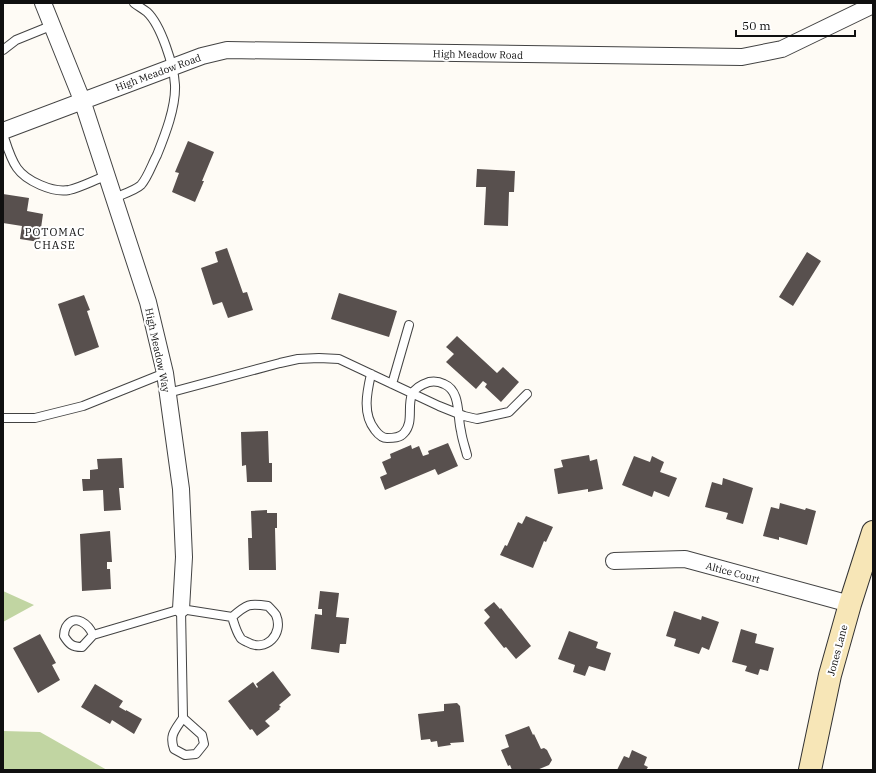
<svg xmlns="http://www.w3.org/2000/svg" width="876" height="773" font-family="'IBM Plex Serif',serif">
<rect width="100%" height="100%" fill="#fefbf5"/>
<!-- forest -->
<path fill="#c1d5a2" d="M3 591 34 605 3 622Z
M3 731 40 732 107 770H3Z"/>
<!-- building -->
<path fill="#58504e" d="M188 141 214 152 202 181H204L195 202 172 192 179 173 175 172Z
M477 169 515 171 514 192H509L508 226 484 225 486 187H476Z
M3 194 29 198 27 211 43 214 39 242 20 239 22 226 3 223Z
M227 248 243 293 247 292 253 310 228 318 222 302 213 305 201 268 218 262 215 252Z
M807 252 821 261 793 306 779 297Z
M339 293 397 311 389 337 331 319Z
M84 295 90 310 87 311 99 347 75 356 58 304Z
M457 336 497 373 503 367 519 382 501 402 485 387 487 384 483 381 476 389 446 362 454 354 446 347Z
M268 431 269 463H272V482H247L246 465 242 466 241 432Z
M448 443 458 466 438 475 435 469 385 490 380 477 387 474 382 462 391 458 390 454 411 445 412 449 419 446 423 456 429 454 428 451Z
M589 455 590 461 597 459 603 489 588 492V489L558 494 554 469 563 467 561 460Z
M634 456 650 462 652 456 664 462 660 472 677 478 669 497 654 491 652 497 622 485Z
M122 458 124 488H119L121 510 104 511 103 490 83 491 82 479H90V470L98 469 97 459Z
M723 478 753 488 743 524 726 519 728 513 705 507 712 482 722 485Z
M780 503 805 510 806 508 816 511 807 545 779 537V540L763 536 771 507 779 509Z
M267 510V513H277V528H275L276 570H249L248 538H252L251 511Z
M526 516 553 527 546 542 544 541 533 568 500 555 505 545 507 546 518 522 522 524Z
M110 531 112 562H107V569H110L111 589 82 591 80 534Z
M320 591 339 593 336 617 349 618 346 644H340L339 653 311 649 315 614 322 615V609H318Z
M494 602 500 609 501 608 531 646 516 659 506 647 504 648 484 623 490 617 484 610Z
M674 611 701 620 702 616 719 622 709 650 702 647 699 654 674 646 676 639 666 636Z
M741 629 757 634 755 643 774 648 768 671 760 669 758 675 745 671 747 666 732 662Z
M569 631 598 642 596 648 611 653 605 671 589 666 585 676 573 672 575 665 558 659Z
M40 634 56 663 52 665 60 680 38 693 13 648Z
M273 671 291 695 279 705 281 707 279 708 280 709 265 721 270 726 257 736 252 729 250 730 228 701 253 682 257 688 258 687 256 684Z
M95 684 123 701 119 707 126 711V710L142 719 134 734 112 720 110 724 81 707Z
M457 703 460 706 464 742 450 743 451 745 438 747 437 741 431 742 430 739 421 740 418 714 444 711V704Z
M529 726 533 735 534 734 541 749 544 748 547 750 552 760 549 765 537 770H512L510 765 508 766 501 750 509 747 505 735Z
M632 750 647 757 644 765 648 767 646 770H617L624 756 629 758Z"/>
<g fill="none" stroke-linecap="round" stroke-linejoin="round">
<!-- lane casing -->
<g stroke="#434343" stroke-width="10">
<path id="lane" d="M3 50 16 40 53 25
M3 134C7 146 10 158 17 168 26 181 53 193 69 190 82 187 94 180 106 176
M114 198C121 195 136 190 141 185 148 177 152 164 157 155 165 135 176 107 175 85 174 66 161 25 147 12 143 9 138 6 134 3
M371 374C367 392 362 414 375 430 378 434 382 438 387 438 393 438 400 438 404 433 414 422 407 407 412 394 415 388 423 384 429 382 434 381 440 382 444 384 461 391 457 416 461 431 462 439 465 447 467 455
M392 384 409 325
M168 393 280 363 298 359 319 358 339 359 439 406 464 416 477 419 509 412 527 394
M3 418H35L83 406 165 373
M181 609 183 718C175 730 169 735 174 749L185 755 196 754 204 744 202 735 183 718
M93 635 82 647C72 647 69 644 64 636 64 633 65 629 66 627 75 612 89 625 93 635L181 609 232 617C247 604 249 603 268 606 271 609 274 612 276 615 284 634 266 653 247 642 245 641 241 640 240 637 236 631 234 623 232 617"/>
</g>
<!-- street casing -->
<g stroke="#434343" stroke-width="18">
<path id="street" d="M43 3 82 100 148 302 165 373 181 489 184 557 181 609
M3 131 202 56 227 50 742 57 782 49 873 5
M614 561 685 559 850 604"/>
</g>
<!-- secondary casing -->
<g stroke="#323232" stroke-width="24">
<path id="secondary" d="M810 770 830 675 850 604 873 532"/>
</g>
<!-- lane -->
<use href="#lane" stroke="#fff" stroke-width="8"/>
<!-- street -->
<use href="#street" stroke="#fff" stroke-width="16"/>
<!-- secondary -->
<use href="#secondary" stroke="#f7e6b7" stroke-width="22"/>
</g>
<g text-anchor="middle" stroke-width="4" stroke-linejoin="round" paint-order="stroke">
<!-- street labels -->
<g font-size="10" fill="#101010" stroke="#fff">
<text transform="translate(478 54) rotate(1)" y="4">High Meadow Road</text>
<text transform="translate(158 72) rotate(-20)" y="4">High Meadow Road</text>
<text transform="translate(158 350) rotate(78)" y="4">High Meadow Way</text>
<text transform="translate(733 572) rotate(15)" y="4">Altice Court</text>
<text transform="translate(837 650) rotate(-75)" y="4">Jones Lane</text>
</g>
<!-- neighbourhood labels -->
<g font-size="11" letter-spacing="1" fill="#101010" stroke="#fff">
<text x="55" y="236">POTOMAC<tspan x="55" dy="13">CHASE</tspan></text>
</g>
</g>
<!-- border -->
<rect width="876" height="773" fill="none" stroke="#101010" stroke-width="8"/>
<!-- scale -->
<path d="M736 30v6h119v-6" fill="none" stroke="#101010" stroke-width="2"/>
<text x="742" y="30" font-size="12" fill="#101010" stroke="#ffffff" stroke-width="3" paint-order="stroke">50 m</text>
</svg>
